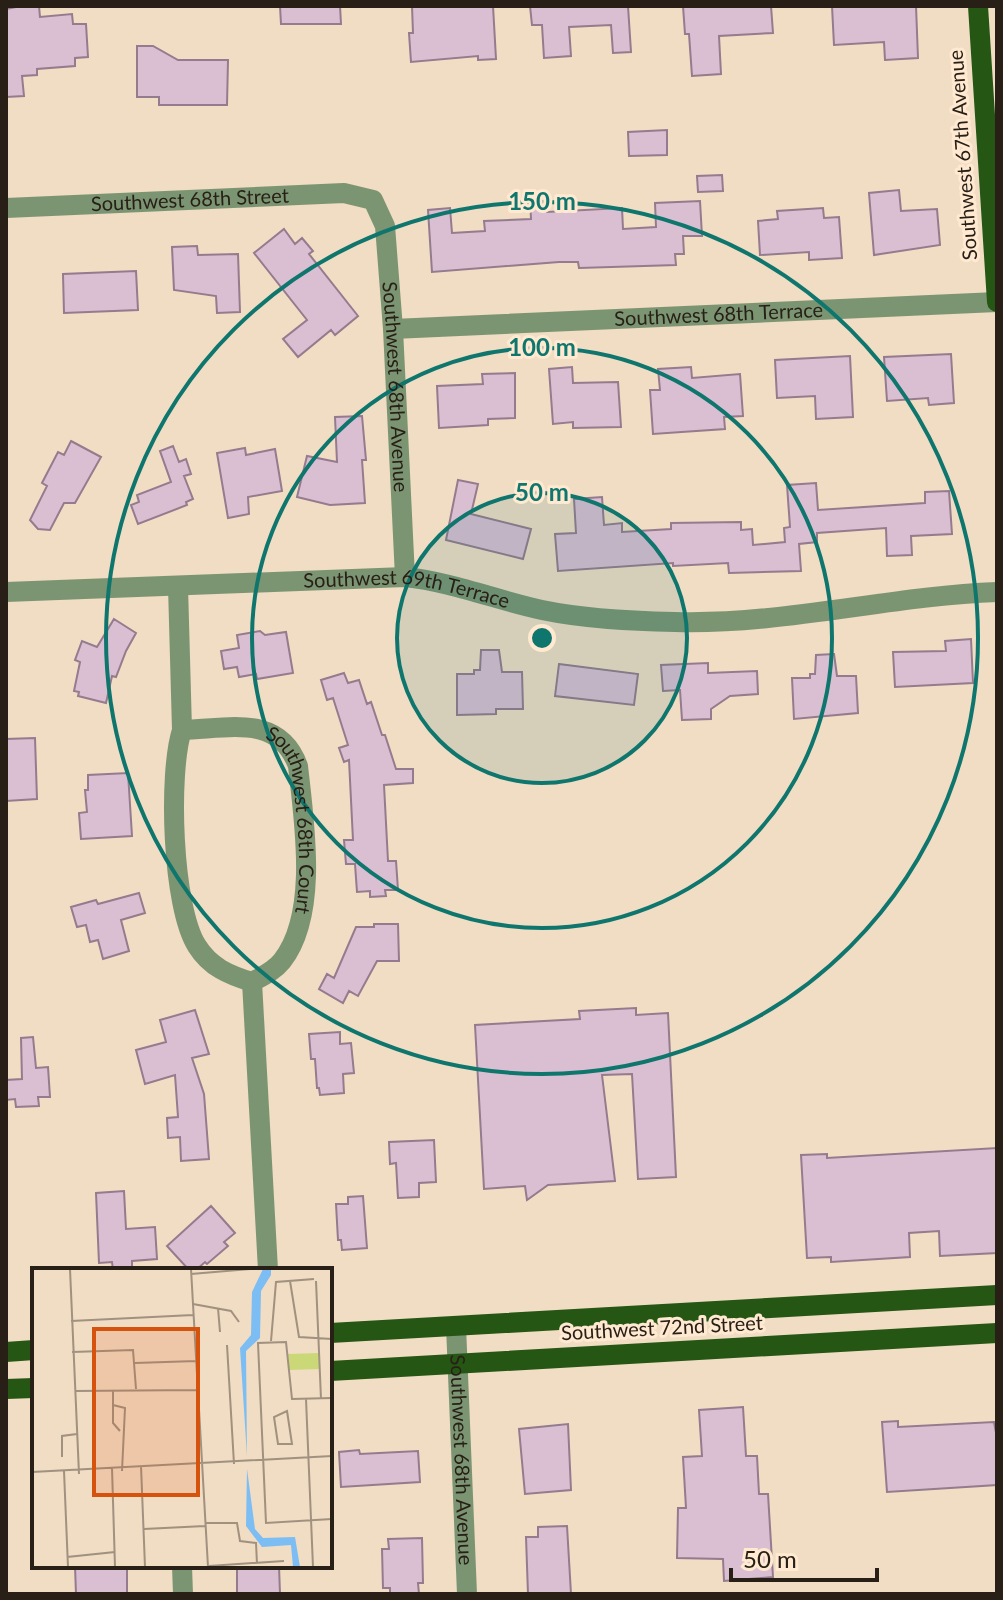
<svg xmlns="http://www.w3.org/2000/svg" width="1003" height="1600" font-family="Lato,sans-serif">
<rect width="100%" height="100%" fill="#f1dcc4"/>
<!-- building -->
<path fill="#dabfd2" stroke="#947b8d" stroke-width="2" d="M21 6H39L40 17 72 14 73 24H86L88 57 75 58V66L37 69V75L22 76 24 96 6 97V9Z
M280 6H340L341 24H281Z
M412 6H493L496 59 478 60V56L411 62 409 33H413Z
M530 6H628L631 52 613 53 611 25 569 27 571 56 544 58 542 25H532Z
M683 6H771L773 33 719 36 721 74 692 76 689 34H685Z
M832 6H916L918 58 885 60 884 42 834 45Z
M137 46H153L178 60H228L227 105H159V97H137Z
M667 130V155L629 156 628 132Z
M722 175 723 191 698 192 697 176Z
M899 190 901 211 937 209 940 245 874 255 869 193Z
M546 197 547 212 622 208 623 229 656 227 655 203 700 201 702 236H683L684 254H675L676 265 579 268 578 262H559L432 272 428 210 450 208 452 233 485 231 484 221 531 219 530 198Z
M823 208 824 218 839 217 842 258 809 260V252L760 255 758 221 778 219 777 211Z
M284 229 295 244 302 238 313 251 309 254 358 316 335 335 331 330 298 357 283 339 307 320 254 253Z
M197 246 198 255 238 254 240 312 217 313 216 296 174 290 172 247Z
M136 271 138 310 64 313 63 274Z
M951 354 954 403 929 405 928 398 887 401 884 357Z
M850 356 853 417 816 419 815 396 777 398 775 360Z
M572 367 573 383 618 382 621 427 573 428V422L553 424 549 369Z
M691 367 692 378 740 374 743 416 724 417 725 429 653 434 650 390H660L658 369Z
M515 373V418L488 419V425L439 428 437 386 483 384 482 374Z
M362 416 366 460H362L365 503 330 505 297 497 307 456 337 462 335 417Z
M71 441 101 457 75 503H64L50 530 38 529 30 520 47 486 42 483 58 452 64 455Z
M173 446 179 462 186 459 191 474 184 476 193 499 186 502 187 505 138 524 131 505 139 502 137 495 171 482 160 451Z
M245 448 246 455 275 449 282 491 248 497 249 514 228 518 217 453Z
M458 480 478 484 471 514 531 529 523 559 446 540Z
M816 483 818 510 925 503V492L949 491 952 534 911 536 912 555 887 556 886 528 817 533V542L799 544 801 571 729 573 728 563 673 566V563L558 571 555 534 576 533 574 499 602 497 604 525 622 523V532L671 529V523L741 522V530L752 529 753 545 785 542 784 528 790 527 787 485Z
M114 619 136 633 126 651 116 677 112 676 106 703 78 696 79 692 74 691 80 662 75 660 82 641 97 647Z
M260 631 265 635 286 632 293 673 257 679 256 674 239 677 237 667 224 669 221 651 239 648 237 635Z
M971 639 973 683 895 687 893 652 946 651 945 641Z
M481 650H499L502 672H522L523 709H496V714L457 715V674H474V670H480Z
M834 654 837 676H856L858 713 794 719 792 678H810V674H815L816 655Z
M708 663V673L757 671 758 694 730 696 711 709V719L682 720 680 690 663 691 661 665Z
M559 664 638 674 634 705 555 696Z
M344 673 348 683 359 680 367 704 371 702 382 735H385L396 769H413V783L384 785 388 861H396L398 890H385L386 896 370 897V891L357 892 355 864H346L344 840H353L349 760 344 762 339 748 348 745 333 698 327 700 321 680Z
M35 738 37 799 6 801V739Z
M128 773 132 836 81 839 79 813 87 812 85 790H88V775Z
M139 893 145 913 121 920 129 951 103 959 98 940 90 942 86 925 77 927 71 907 96 900 98 904Z
M374 924H398L399 961H377L358 996 349 991 343 1003 319 989 327 974 334 978 356 927H374Z
M636 1008V1015L668 1013 676 1177 638 1179 632 1074 602 1075 615 1181 548 1185 527 1200 525 1186 484 1189 475 1025 580 1019 579 1011Z
M195 1010 209 1054 192 1058 204 1094 209 1159 181 1161 180 1137 168 1138 167 1118 178 1117 175 1075 145 1084 136 1050 166 1042 160 1020Z
M340 1032V1044L351 1043 354 1073 343 1074 344 1093 320 1095 319 1088H317L315 1059H311L309 1034Z
M33 1037 36 1068 48 1067 50 1097H38L39 1106 16 1107 15 1099 6 1100V1080L22 1079 21 1038Z
M434 1140 436 1182 419 1183V1197L398 1198 396 1163 390 1164 389 1142Z
M997 1148V1253L940 1256 939 1231 909 1233 910 1257 831 1262V1257L807 1258 801 1155 827 1154V1158Z
M124 1191 126 1229 155 1227 157 1259 132 1261V1269L113 1270 112 1262 99 1263 96 1193Z
M363 1196 367 1248 342 1250 341 1240H338L336 1204H348V1197Z
M211 1206 235 1233 224 1242 228 1246 207 1264 205 1262 196 1270H189L167 1246Z
M743 1407 746 1456H757L759 1494H768L773 1577 724 1581 723 1559 677 1558 678 1508H686L683 1457 702 1456 699 1410Z
M898 1421V1427L994 1422 997 1438V1485L887 1492 882 1422Z
M568 1424 571 1490 525 1494 519 1429Z
M359 1450 360 1454 418 1451 420 1482 341 1487 339 1452Z
M567 1526 571 1594H528L526 1537H538V1527Z
M422 1538 423 1583H418L419 1594H390V1588H383L382 1549H389L388 1539Z
M75 1566H127V1594H76Z
M237 1566H279L280 1594H237Z"/>
<g fill="none" stroke-linecap="round" stroke-linejoin="round">
<!-- minor -->
<g stroke="#7b9573" stroke-width="20">
<path id="s1" d="M6 208 344 193 373 200 385 226 393 329 405 577"/>
<path id="s2" d="M393 329 997 302"/>
<path d="M178 586 182 730C168 773 172 907 197 946 210 967 229 975 252 982"/>
<path id="s3" d="M6 592 405 577C452 582 496 600 542 610 585 619 631 621 675 622 784 625 889 596 997 592"/>
<path id="s4" d="M182 730C227 729 279 713 298 766 304 821 319 914 282 961 274 971 263 976 252 982L268 1270"/>
<path id="s5" d="M456 1326 467 1594"/>
<path d="M182 1566 183 1594"/>
</g>
<!-- major -->
<path stroke="#255614" stroke-width="20" d="M978 6 997 302
M330 1333 997 1295
M6 1352 34 1350
M330 1371 997 1333
M6 1389 34 1388"/>
</g>
<!-- distance rings -->
<circle cx="542" cy="638" r="145" fill="#0f766e" fill-opacity=".12"/>
<g fill="none" stroke="#0f766e" stroke-width="4">
<circle cx="542" cy="638" r="145"/>
<circle cx="542" cy="638" r="290"/>
<circle cx="542" cy="638" r="436"/>
</g>
<g text-anchor="middle" stroke-width="6" stroke-linejoin="round" paint-order="stroke">
<!-- street labels -->
<g font-size="20" fill="#282017" stroke="#ffe9d1">
<text transform="translate(963 155) rotate(-94)" y="7">Southwest 67th Avenue</text>
<text dy="7" stroke="none"><textPath href="#s1" startOffset="184">Southwest 68th Street</textPath></text>
<text dy="7" stroke="none"><textPath href="#s2" startOffset="326">Southwest 68th Terrace</textPath></text>
<text dy="7" stroke="none"><textPath href="#s1" startOffset="558">Southwest 68th Avenue</textPath></text>
<text dy="7" stroke="none"><textPath href="#s3" startOffset="402">Southwest 69th Terrace</textPath></text>
<text dy="7" stroke="none"><textPath href="#s4" startOffset="184">Southwest 68th Court</textPath></text>
<text transform="translate(662 1328) rotate(-3)" y="7">Southwest 72nd Street</text>
<text dy="7" stroke="none"><textPath href="#s5" startOffset="134">Southwest 68th Avenue</textPath></text>
</g>
</g>
<!-- overview -->
<g transform="translate(32 1268)">
<rect width="300" height="300" fill="#f1dcc4"/>
<path d="M287 85 288 101 257 102 256 86Z" fill="#cbd877"/>
<path d="M231 1H239V7L229 23 228 70 214 83 215 188 208 80 219 67 220 24ZM215 201 223 261 231 270 263 269 268 299H261L259 277 230 279 214 258Z" fill="#7cbdf4"/>
<path fill="none" stroke="#a1917f" stroke-width="2" d="M38 1 47 206M159 1 176 299M159 6 218 1M258 13 267 69 300 71M284 13 289 131M161 36 199 43 207 54M186 40 188 64M39 53 161 47M239 73 244 14 282 11M195 77 202 196M40 84 101 82 104 121M103 95 164 93M81 122V155L88 163M43 123 166 122M300 130 260 131 254 74 226 75 234 255 300 251M274 131 281 299M81 137 93 140 90 203M255 143 260 176H246L242 149ZM30 189V168L45 166M109 198 113 299M80 200 83 299M32 203 36 299M0 204 300 188M174 255H205L208 273 224 275 225 296M112 261 173 258M35 289 83 284M177 298 252 293"/>
<path fill="#d5530d" fill-opacity="0.15" stroke="#d5530d" stroke-width="4" d="M62 61H166V227H62Z"/>
<rect width="300" height="300" fill="none" stroke="#282017" stroke-width="4"/>
</g>
<circle cx="542" cy="638" r="12" fill="#0f766e" stroke="#ffe9d1" stroke-width="4"/>
<g font-size="24" text-anchor="middle" font-weight="bold" fill="#0f766e" stroke="#ffe9d1" stroke-width="6" stroke-linejoin="round" paint-order="stroke">
<text x="542" y="210">150 m</text>
<text x="542" y="356">100 m</text>
<text x="542" y="501">50 m</text>
</g>
<!-- border -->
<rect width="1003" height="1600" fill="none" stroke="#282017" stroke-width="16"/>
<!-- scale -->
<path d="M731 1568v12h146v-12" fill="none" stroke="#282017" stroke-width="4"/>
<text x="743" y="1568" font-size="24" fill="#282017" stroke="#ffe9d1" stroke-width="6" paint-order="stroke">50 m</text>
</svg>
